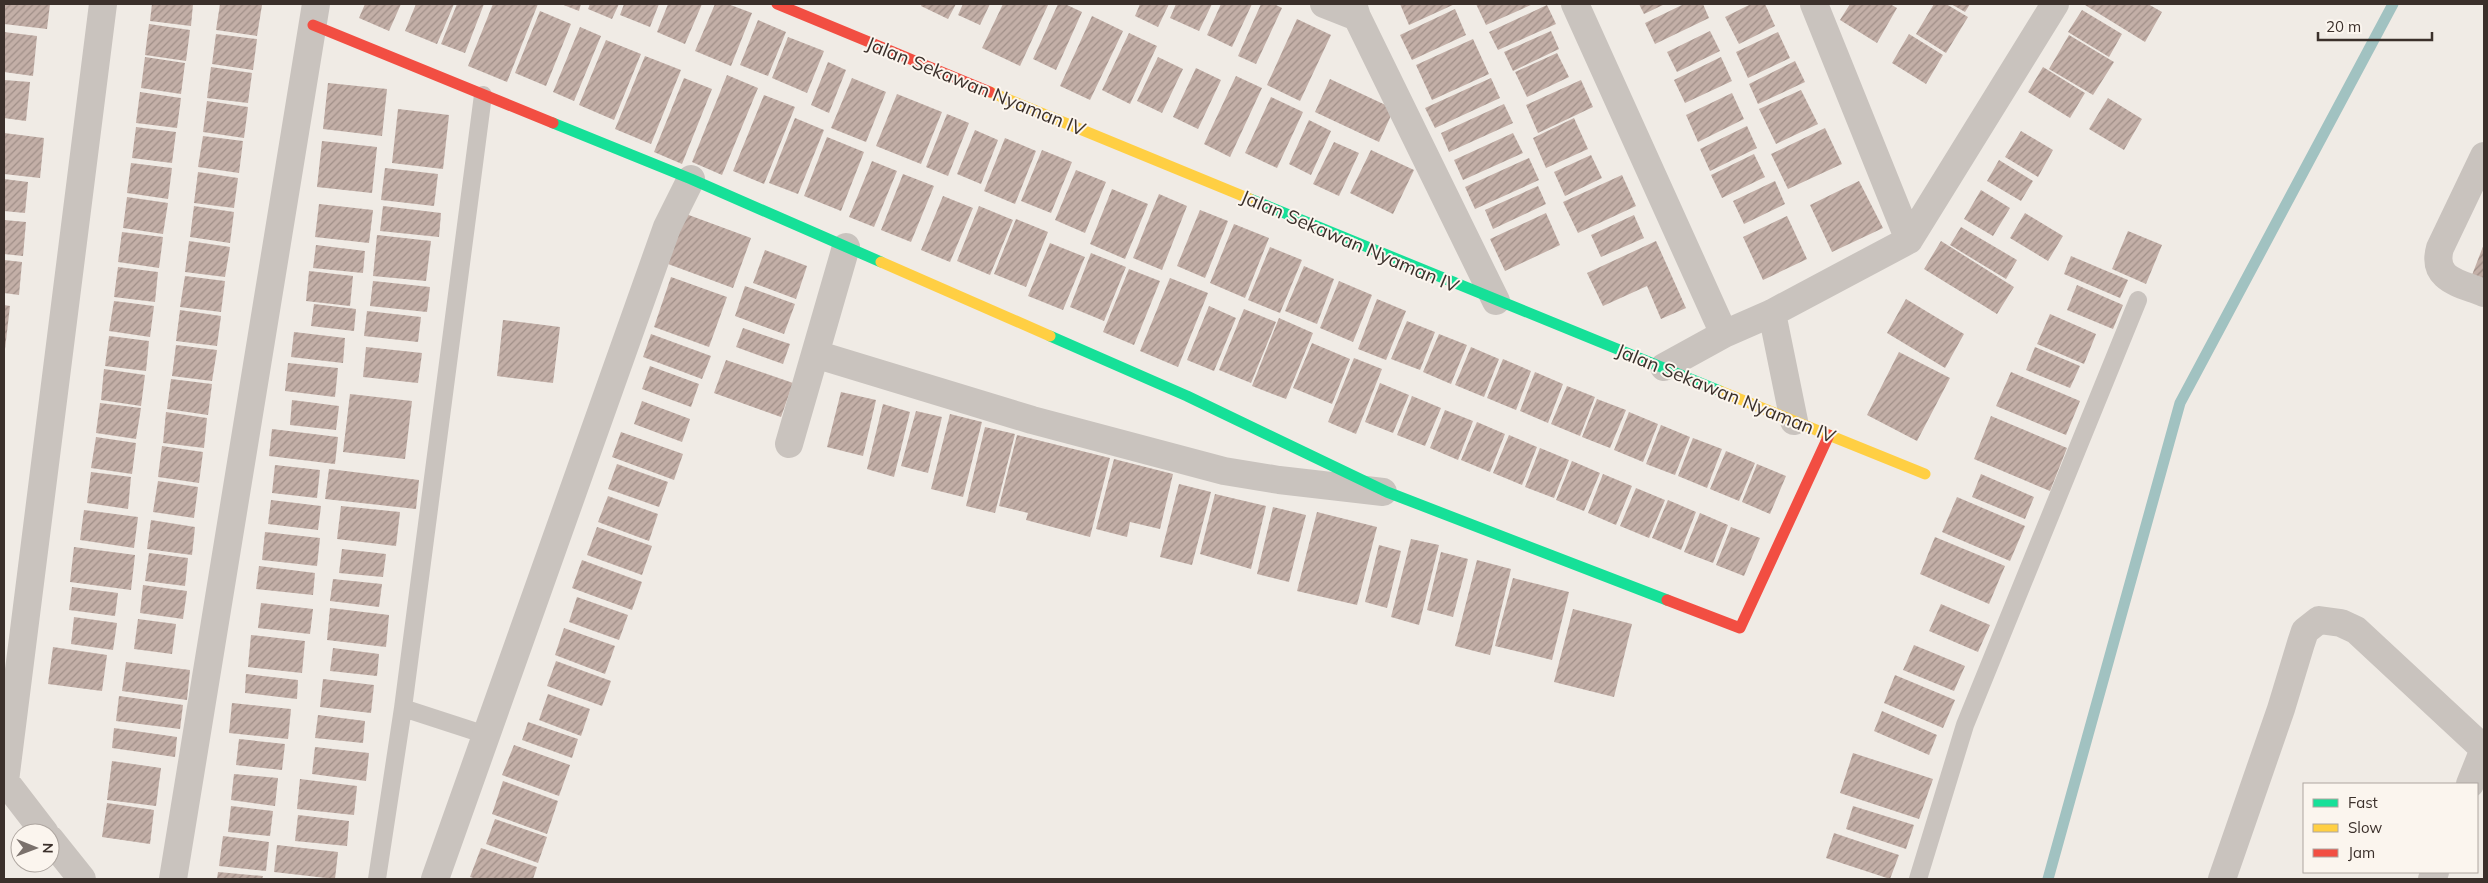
<svg xmlns="http://www.w3.org/2000/svg" width="2488" height="883" font-family="Mulish,sans-serif">
<defs>
<pattern id="building-hatch" width="6" height="6" patternUnits="userSpaceOnUse" patternTransform="scale(1.25)"><rect width="6" height="6" fill="#c3afa7"/><path d="M-1 1l2-2M0 6l6-6M5 7l2-2" fill="none" stroke="#a08f88"/></pattern>
</defs>
<rect width="100%" height="100%" fill="#f0ebe5"/>
<g fill="none" stroke-linecap="round" stroke-linejoin="round">
<!-- stream -->
<path stroke="#a1c2c1" stroke-width="11" d="M2048 879 2180 403 2393 4"/>
</g>
<!-- building -->
<path fill="url(#building-hatch)" d="M4 4H50L47 29 4 24Z
M152 4H193L191 26 150 21Z
M220 4 262 5 257 36 216 30Z
M365 4H401L389 31 359 18Z
M416 4H454L437 44 405 31Z
M457 4H484L465 53 441 44Z
M493 4H538L507 82 468 66Z
M561 4H581L579 11Z
M590 4H619L612 19 588 9Z
M624 4H659L650 27 620 15Z
M668 4H702L685 44 657 32Z
M715 4H728L752 13 731 66 695 51Z
M922 4H956L948 19 921 6Z
M963 4H990L980 25 958 15Z
M1003 4 1048 5 1020 66 982 48Z
M1058 4H1065L1082 12 1056 70 1033 59Z
M1140 4H1169L1158 27 1135 16Z
M1176 4H1212L1199 31 1170 18Z
M1221 4H1252L1232 47 1207 35Z
M1261 4H1274L1282 8 1256 64 1238 56Z
M1400 4H1455L1409 25Z
M1476 4H1533L1486 25Z
M1639 4H1665L1644 14Z
M1684 4H1703L1709 18 1655 44 1645 23Z
M1751 4H1765L1775 26 1739 44 1725 17Z
M1850 4H1890L1897 8 1877 43 1840 20Z
M1934 4H1946L1968 17 1946 53 1916 34Z
M1951 4H1970L1965 12Z
M2086 4H2148L2162 12 2145 42 2085 5Z
M1547 5 1556 24 1498 50 1489 32Z
M1455 9 1466 35 1412 60 1400 35Z
M2082 10 2122 34 2109 57 2068 32Z
M540 11 571 24 546 86 515 73Z
M1092 16 1123 31 1090 100 1060 86Z
M1297 19 1331 35 1300 101 1267 85Z
M758 20 786 32 768 76 740 65Z
M149 24 190 30 186 61 145 55Z
M580 27 601 36 574 101 553 92Z
M1551 31 1559 49 1513 71 1504 52Z
M1710 31 1720 51 1677 72 1667 52Z
M4 32 37 36 33 76 4 72Z
M1778 32 1790 58 1748 78 1736 52Z
M1129 33 1157 46 1130 104 1102 90Z
M216 34 257 39 253 70 212 64Z
M1909 34 1943 55 1926 84 1892 63Z
M2069 35 2114 62 2093 95 2049 69Z
M788 37 824 51 807 93 772 78Z
M1473 39 1489 74 1432 100 1416 65Z
M606 40 641 54 614 120 579 105Z
M1557 53 1569 77 1527 97 1515 72Z
M645 56 681 70 651 144 615 129Z
M145 57 185 63 181 94 141 88Z
M1158 57 1183 69 1162 113 1137 101Z
M1721 57 1732 81 1685 103 1674 80Z
M1795 61 1805 82 1758 104 1749 84Z
M828 62 846 70 829 113 811 105Z
M211 67 252 73 248 103 207 98Z
M2043 67 2085 93 2070 118 2028 92Z
M1196 68 1221 80 1198 129 1173 117Z
M727 75 758 88 722 175 692 162Z
M1236 76 1262 88 1230 157 1204 144Z
M684 78 712 89 682 164 654 152Z
M852 78 886 92 866 142 831 128Z
M1491 78 1500 98 1435 128 1425 108Z
M1330 79 1394 109 1379 142 1315 112Z
M4 80 30 82 26 121 4 118Z
M1581 80 1593 107 1538 133 1526 105Z
M328 83 387 89 382 136 323 129Z
M1801 90 1818 124 1776 144 1759 109Z
M140 92 181 98 177 128 136 123Z
M1732 93 1744 119 1698 142 1686 115Z
M897 94 942 112 921 164 876 146Z
M764 95 795 107 764 184 733 171Z
M1271 97 1303 112 1277 168 1245 153Z
M2108 98 2142 119 2124 150 2089 129Z
M207 101 248 107 244 138 203 132Z
M1504 104 1513 123 1449 152 1441 133Z
M398 109 449 115 443 169 392 163Z
M947 114 969 123 948 176 926 167Z
M795 118 824 130 798 194 769 183Z
M1574 118 1588 149 1546 168 1533 138Z
M1309 120 1331 131 1311 175 1289 164Z
M1747 126 1757 148 1710 171 1700 149Z
M136 127 176 132 172 163 132 158Z
M1825 128 1842 164 1788 189 1771 154Z
M975 130 998 140 981 184 957 174Z
M2021 131 2053 150 2038 177 2005 157Z
M4 133 44 138 40 178 4 174Z
M1513 133 1523 153 1463 180 1454 160Z
M203 136 243 141 239 173 198 167Z
M827 137 864 152 841 211 804 196Z
M1005 138 1036 151 1015 204 984 191Z
M322 141 377 147 372 193 317 187Z
M1334 142 1359 153 1339 196 1313 184Z
M1042 150 1072 162 1051 213 1021 201Z
M1371 150 1414 170 1393 214 1350 193Z
M1754 154 1765 177 1722 198 1711 175Z
M1591 155 1602 178 1565 196 1554 172Z
M1529 158 1539 180 1475 209 1465 187Z
M1999 160 2033 181 2021 201 1987 181Z
M872 161 897 171 874 227 849 217Z
M131 163 172 168 168 199 127 193Z
M385 168 438 174 434 206 381 200Z
M1076 170 1106 182 1085 233 1055 220Z
M198 172 238 178 234 208 194 203Z
M903 174 934 186 911 242 881 230Z
M1622 175 1636 206 1578 233 1563 202Z
M4 179 28 182 25 213 4 211Z
M1775 181 1785 204 1744 224 1733 201Z
M1859 181 1883 228 1832 252 1810 205Z
M1538 186 1546 204 1493 229 1485 210Z
M1112 189 1148 204 1125 259 1090 244Z
M1981 190 2010 208 1993 236 1964 219Z
M1159 194 1187 206 1162 270 1133 258Z
M943 196 973 208 950 262 921 250Z
M127 197 168 203 163 234 123 228Z
M319 204 373 210 369 243 315 237Z
M194 206 234 212 230 243 190 237Z
M383 206 441 213 439 237 380 231Z
M979 206 1013 220 990 275 957 261Z
M1200 210 1228 221 1205 278 1177 266Z
M1546 213 1560 245 1505 271 1490 239Z
M2025 213 2063 236 2048 261 2010 238Z
M686 214 751 238 733 288 668 264Z
M1634 215 1644 238 1601 257 1591 235Z
M1787 216 1807 259 1763 280 1743 237Z
M1016 219 1048 232 1026 287 994 274Z
M4 220 26 222 23 256 4 254Z
M1234 224 1269 238 1245 298 1210 283Z
M1961 227 2017 260 2006 279 1950 245Z
M2128 231 2162 245 2146 284 2112 269Z
M122 232 163 237 159 268 118 262Z
M377 235 431 241 426 281 373 276Z
M189 241 230 247 225 277 185 272Z
M1656 241 1686 308 1661 319 1647 286 1603 306 1587 273Z
M1941 241 2014 287 1997 314 1924 269Z
M1050 243 1085 257 1063 310 1028 296Z
M2484 244V279L2472 275Z
M316 245 365 251 363 273 313 268Z
M1270 247 1302 260 1280 313 1248 300Z
M765 250 807 266 796 299 753 283Z
M1091 253 1126 267 1104 321 1070 307Z
M2071 256 2128 280 2120 298 2064 274Z
M4 260 22 262 19 295 4 293Z
M1304 266 1334 279 1317 324 1285 311Z
M118 267 158 272 155 302 114 297Z
M1129 269 1160 281 1134 345 1103 332Z
M309 271 353 276 350 306 306 301Z
M185 276 225 281 221 312 180 307Z
M671 277 727 297 709 347 654 327Z
M1170 278 1208 293 1178 367 1140 351Z
M373 281 430 287 427 312 370 306Z
M1339 281 1372 295 1353 342 1320 328Z
M2077 285 2123 305 2113 329 2067 310Z
M745 286 795 304 784 334 735 316Z
M1377 299 1406 311 1386 360 1358 349Z
M1906 299 1964 334 1945 368 1887 333Z
M114 301 154 306 150 337 109 331Z
M314 304 356 309 354 331 311 326Z
M4 305 10 306 5 349H4Z
M1209 306 1236 318 1214 371 1187 360Z
M1244 309 1276 322 1251 383 1219 370Z
M180 310 221 316 217 346 176 341Z
M367 311 421 317 418 342 364 336Z
M2050 314 2096 334 2084 364 2037 344Z
M1279 318 1313 333 1286 399 1252 386Z
M503 320 560 327 553 383 497 376Z
M1407 321 1435 332 1420 370 1391 359Z
M743 328 790 344 783 364 736 347Z
M294 332 345 338 343 363 291 357Z
M651 334 711 356 702 379 643 357Z
M1439 334 1467 345 1451 384 1423 372Z
M109 336 149 341 146 371 105 366Z
M1312 343 1350 359 1332 404 1293 388Z
M176 345 217 350 212 381 172 376Z
M366 347 422 353 418 383 363 377Z
M1471 347 1499 359 1484 397 1455 385Z
M2035 347 2080 366 2070 388 2026 370Z
M1899 352 1950 378 1917 441 1867 415Z
M1354 358 1382 369 1356 434 1328 422Z
M1503 359 1531 371 1516 410 1487 398Z
M726 360 793 383 781 417 714 393Z
M288 363 338 368 335 397 285 391Z
M650 366 699 384 691 407 642 389Z
M104 369 145 375 141 406 101 400Z
M1535 372 1563 384 1548 423 1520 411Z
M2011 372 2080 401 2066 435 1996 406Z
M171 379 212 384 208 415 167 409Z
M1380 383 1409 395 1393 433 1365 422Z
M1567 386 1595 397 1580 436 1551 424Z
M841 392 876 400 863 456 827 447Z
M350 394 412 401 405 459 343 452Z
M1412 396 1441 408 1425 446 1397 435Z
M1597 399 1626 410 1610 448 1582 437Z
M292 400 339 406 336 430 290 425Z
M642 401 690 419 682 442 634 424Z
M100 403 141 408 136 439 96 433Z
M883 404 910 412 894 477 867 469Z
M1445 410 1473 421 1458 460 1430 448Z
M916 411 942 417 928 473 901 466Z
M166 412 207 418 204 448 163 443Z
M1629 412 1658 424 1643 462 1614 450Z
M950 414 982 422 963 497 931 489Z
M1991 416 2067 448 2050 491 1974 459Z
M1477 422 1505 434 1490 472 1461 460Z
M1661 425 1690 437 1675 475 1646 464Z
M985 427 1015 434 995 513 966 506Z
M272 429 338 437 335 464 269 456Z
M621 432 683 454 674 480 612 457Z
M1017 435 1110 458 1090 537 1026 520 1028 513 999 506Z
M1509 435 1537 447 1522 485 1493 473Z
M96 437 136 443 132 474 91 468Z
M1693 438 1722 449 1707 488 1678 476Z
M162 446 203 452 199 483 158 477Z
M1540 448 1569 460 1554 498 1525 487Z
M1726 451 1755 463 1739 501 1710 489Z
M1114 459 1173 474 1160 529 1130 522 1127 537 1096 529Z
M1572 461 1600 473 1584 511 1556 500Z
M617 464 668 482 659 507 608 489Z
M1757 464 1786 476 1770 514 1742 502Z
M275 465 320 470 317 498 272 493Z
M329 469 419 480 416 509 325 499Z
M91 472 131 477 128 509 87 503Z
M1603 474 1632 486 1616 525 1588 513Z
M1981 474 2034 497 2025 519 1972 497Z
M158 481 198 487 194 518 153 512Z
M1179 484 1211 492 1192 565 1160 557Z
M1636 488 1665 500 1649 538 1620 526Z
M1215 494 1266 506 1251 569 1200 554Z
M608 496 658 514 649 541 598 522Z
M1957 497 2025 526 2010 561 1942 532Z
M271 500 321 506 318 530 268 524Z
M1668 500 1696 512 1681 550 1652 538Z
M341 506 400 512 396 546 337 539Z
M1273 507 1306 515 1289 582 1257 574Z
M84 510 138 517 134 548 80 540Z
M1317 512 1377 527 1357 605 1297 591Z
M1700 513 1728 525 1713 563 1684 552Z
M151 520 195 527 192 555 147 549Z
M597 527 652 546 642 575 587 555Z
M1731 527 1760 538 1744 576 1716 565Z
M265 532 320 538 317 566 262 560Z
M1935 537 2005 566 1989 604 1920 574Z
M1411 539 1439 545 1419 625 1391 617Z
M1379 545 1401 551 1387 608 1365 602Z
M74 547 135 555 131 590 70 582Z
M342 549 386 554 383 577 339 573Z
M1441 552 1468 559 1453 617 1427 610Z
M149 553 188 558 185 586 145 581Z
M582 560 642 582 632 610 572 588Z
M1477 560 1511 569 1490 655 1455 646Z
M259 566 315 573 313 595 256 589Z
M1513 578 1569 592 1552 660 1495 646Z
M333 579 382 584 379 607 330 601Z
M143 585 187 591 183 619 140 613Z
M72 587 118 593 115 616 69 610Z
M577 597 628 615 619 640 569 622Z
M261 603 313 609 310 634 258 628Z
M1941 604 1990 625 1978 652 1929 631Z
M330 608 389 615 386 647 327 640Z
M1573 609 1632 624 1614 697 1554 682Z
M74 617 117 623 113 650 71 644Z
M138 619 176 624 172 654 134 649Z
M564 628 615 646 605 674 555 655Z
M251 635 305 641 302 673 248 667Z
M1914 645 1965 666 1954 691 1903 670Z
M53 647 107 655 102 691 48 684Z
M333 648 379 654 377 676 330 671Z
M556 661 611 681 602 706 547 686Z
M126 662 190 670 187 700 122 691Z
M246 674 298 680 297 699 245 693Z
M1895 675 1955 700 1943 728 1884 703Z
M323 679 374 685 371 713 320 707Z
M548 694 590 709 581 736 539 720Z
M119 696 183 705 180 729 116 721Z
M232 703 291 709 288 739 229 733Z
M1882 711 1937 735 1929 755 1874 731Z
M318 715 365 721 363 743 315 738Z
M528 722 578 739 572 758 522 740Z
M114 728 177 737 175 757 112 748Z
M239 739 285 744 282 770 236 765Z
M514 745 570 765 559 796 502 775Z
M315 747 369 753 366 781 312 774Z
M1853 753 1933 779 1919 819 1840 793Z
M112 761 161 768 156 806 107 800Z
M234 774 278 778 275 806 231 800Z
M300 779 357 786 354 815 297 809Z
M503 781 558 801 547 834 492 814Z
M107 803 154 810 150 844 102 837Z
M231 806 273 811 270 836 228 832Z
M1853 806 1914 825 1906 849 1846 829Z
M298 815 349 821 347 846 295 841Z
M495 819 547 837 538 863 486 844Z
M1834 833 1899 855 1890 879 1826 858Z
M223 836 269 842 266 871 219 866Z
M277 845 338 852 335 879 274 872Z
M481 848 537 867 533 879H477L470 877Z
M218 872 263 876 262 879H217Z"/>
<g fill="none" stroke-linecap="round" stroke-linejoin="round">
<!-- lane -->
<path stroke="#c9c3be" stroke-width="18" d="M403 708 486 735
M377 879 403 708 483 95
M1918 879 1965 725 2138 300"/>
<!-- street -->
<path stroke="#c9c3be" stroke-width="28" d="M1324 4 1357 17
M1353 4 1357 17 1496 301
M1575 4 1724 334
M1814 4 1909 240
M2484 156 2440 248C2431 280 2460 283 2484 293
M1772 313 1794 421
M815 354 1032 420 1224 471 1279 480 1383 492
M1664 367 1724 334 1772 313 1909 240 2055 4
M789 444 846 247
M2470 784 2484 749
M45 833 5 781 103 4
M50 839 82 879
M173 879 316 4
M435 879 667 227 691 179
M2222 879 2281 709 2301 643 2305 631 2319 620 2341 623 2356 630 2484 749
M2432 879 2435 872"/>
<!-- fast -->
<path stroke="#16e098" stroke-width="11" d="M553 123 691 179 881 262
M1250 199 1720 391
M1050 336 1187 396 1387 492 1667 600"/>
<!-- slow -->
<path stroke="#ffcf43" stroke-width="11" d="M990 92 1250 199
M881 262 1050 336
M1720 391 1925 474"/>
<!-- jam -->
<path stroke="#f24e42" stroke-width="11" d="M777 4 990 92
M313 25 553 123
M1667 600 1740 628 1829 435"/>
</g>
<g text-anchor="middle" stroke-width="4" stroke-linejoin="round" paint-order="stroke">
<!-- street labels -->
<g font-size="19" fill="#3b302b" stroke="#fbf5ee">
<text transform="translate(976 86) rotate(22)" y="7">Jalan Sekawan Nyaman IV</text>
<text transform="translate(1350 241) rotate(23)" y="7">Jalan Sekawan Nyaman IV</text>
<text transform="translate(1726 393) rotate(22)" y="7">Jalan Sekawan Nyaman IV</text>
</g>
</g>
<!-- border -->
<rect width="2488" height="883" fill="none" stroke="#3b302b" stroke-width="10"/>
<!-- legend -->
<rect x="2303" y="783" width="175" height="90" fill="#fbf5ee" stroke="#aea6a0"/>
<rect x="2313" y="799" width="25" height="8" fill="#16e098" stroke="#aea6a0"/>
<text x="2348" y="808" font-size="15" fill="#3b302b">Fast</text>
<rect x="2313" y="824" width="25" height="8" fill="#ffcf43" stroke="#aea6a0"/>
<text x="2348" y="833" font-size="15" fill="#3b302b">Slow</text>
<rect x="2313" y="849" width="25" height="8" fill="#f24e42" stroke="#aea6a0"/>
<text x="2348" y="858" font-size="15" fill="#3b302b">Jam</text>
<!-- north arrow -->
<g transform="translate(35 848) rotate(91)"><circle r="24" fill="#fbf5ee" stroke="#aea6a0"/>
<path d="M0-4L9 19L0 12L-9 19Z" fill="#7a716c"/>
<text y="-8" font-size="14" font-weight="bold" text-anchor="middle" fill="#3b302b">N</text>
</g>
<!-- scale -->
<path d="M2318 32v8h114v-8" fill="none" stroke="#3b302b" stroke-width="2.5"/>
<text x="2326" y="32" font-size="15" fill="#3b302b" stroke="#fbf5ee" stroke-width="4" paint-order="stroke">20 m</text>
</svg>
